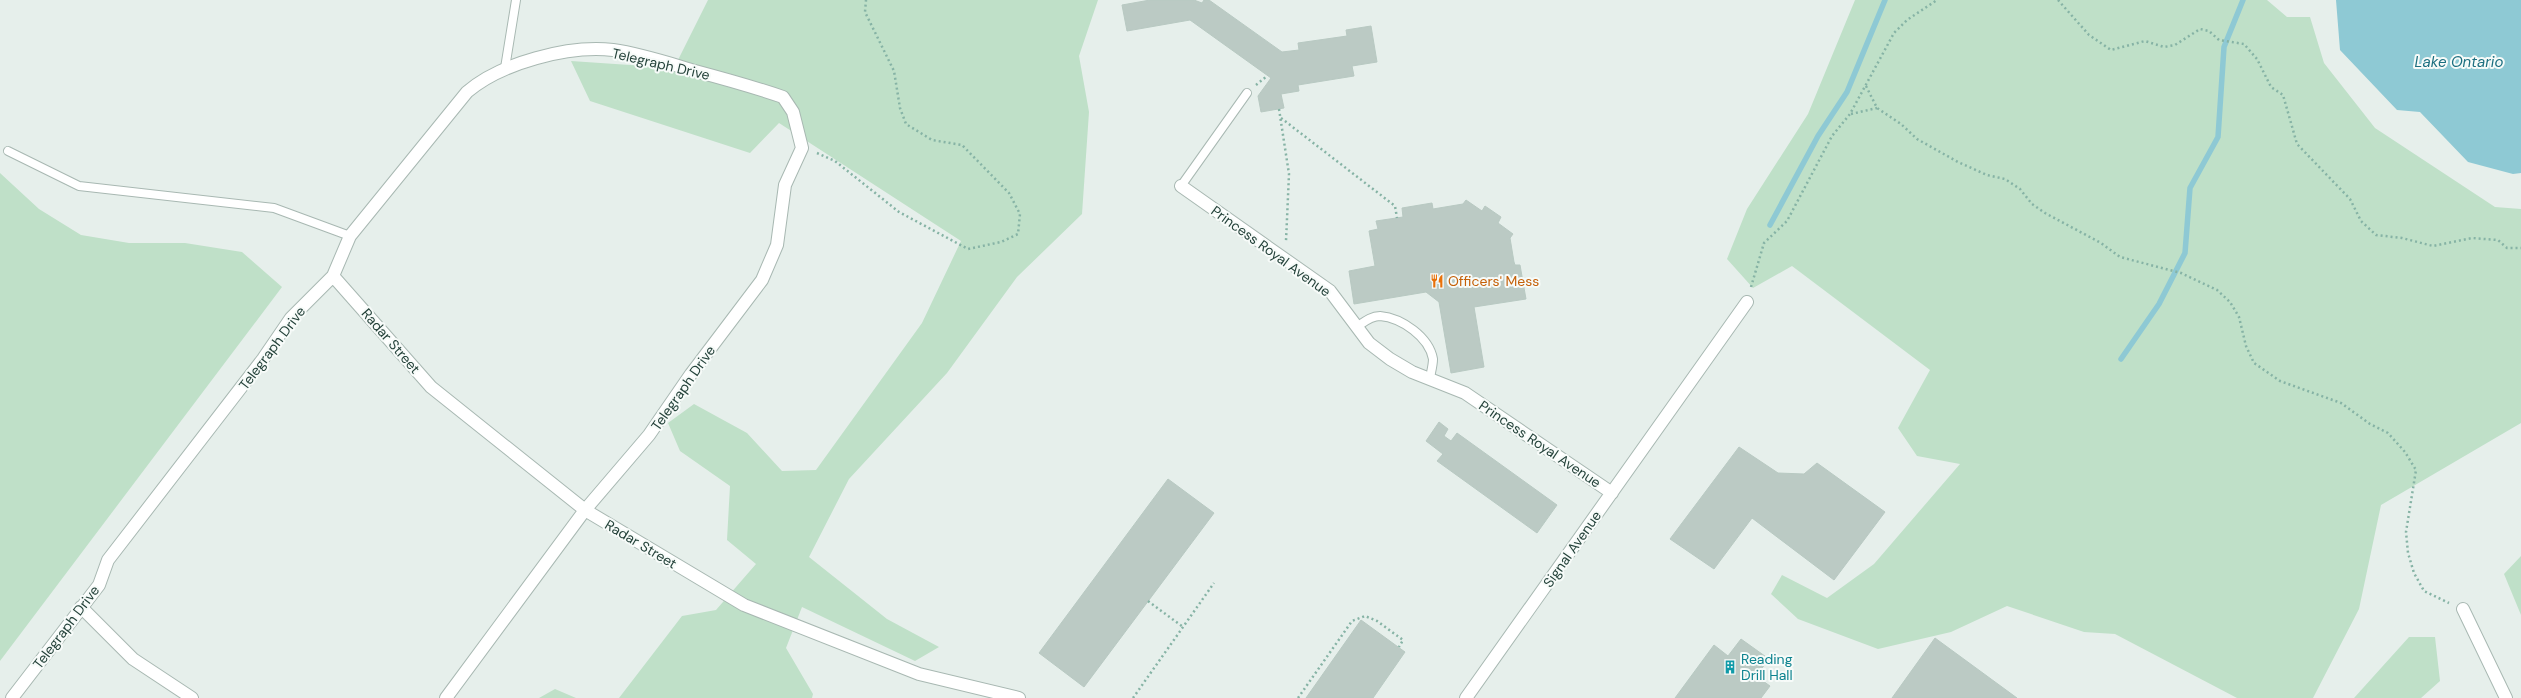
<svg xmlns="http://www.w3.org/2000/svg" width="2521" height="698" font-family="'DM Sans',sans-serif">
<rect width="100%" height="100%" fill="#e6efeb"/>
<!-- green -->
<path fill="#bfe0c8" d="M708 0H1098L1079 56 1089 112 1082 214 1017 277 947 373 849 479 809 557 887 619 939 647 915 661 802 607 786 648 813 694 812 698H619L682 616 716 610 756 564 727 540 730 486 680 451 668 423 694 404 747 433 782 471 816 470 922 323 961 241 779 123 750 153 590 101 571 61 674 68Z
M1855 0H2267L2287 17H2310L2324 63 2375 128 2495 207 2521 209V423L2381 505 2359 609 2313 698H2237L2115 634 2084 632 2007 606 1951 632 1878 649 1798 619 1771 594 1782 575 1827 598 1874 564 1960 464 1917 456 1898 428 1930 370 1792 266 1753 288 1727 259 1747 209 1808 114Z
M0 173 39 209 81 235 129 243H185L242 252 282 287 0 661Z
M2521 556V615L2504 574Z
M2409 637H2435L2440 681 2421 698H2354Z
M555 689 576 698H539Z"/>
<!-- water -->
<path fill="#8ec9d4" d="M2336 0H2521V173L2513 174 2468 162 2420 112 2397 110 2340 50Z"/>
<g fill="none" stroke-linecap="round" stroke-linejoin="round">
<!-- stream -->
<path stroke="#8ec9d4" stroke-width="5.5" d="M1770 225 1818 136 1847 92 1885 0
M2121 359 2159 304 2185 253 2190 188 2218 137 2224 47 2243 0"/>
</g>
<!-- building -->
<path fill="#bbcac4" stroke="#b8c9c2" d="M1150 0H1194L1202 3 1204 0H1209L1282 52 1299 50 1298 43 1347 36 1346 30 1371 26 1377 62 1352 66 1354 76 1298 85 1299 91 1281 94 1284 108 1261 112 1258 96 1271 78 1190 20 1127 31 1122 5Z
M1466 200 1482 211 1485 206 1501 217 1498 223 1513 234 1510 238 1514 262 1515 265H1520L1526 299 1474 307 1484 367 1451 373 1439 302 1426 292 1354 304 1349 271 1375 266 1369 231 1378 229 1376 221 1403 217 1402 208 1432 203 1433 209 1463 204Z
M1439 422 1448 429 1444 436 1451 441 1457 433 1557 505 1537 533 1437 461 1443 454 1426 441Z
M1739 447 1778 473 1804 474 1817 463 1885 512 1834 580 1752 518 1714 569 1670 539Z
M1168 479 1214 513 1084 687 1039 653Z
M1361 620 1405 652 1373 698H1306Z
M1935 638 2017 698H1892Z
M1741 639 1769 659 1756 676 1770 686 1761 698H1675L1714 645 1728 656Z"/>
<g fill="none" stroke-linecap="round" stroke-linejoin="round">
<!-- service casing -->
<g stroke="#a8b8b2" stroke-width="10">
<path id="service" d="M505 68 516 0
M8 151 79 186 274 208 350 236
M1181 186 1247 93
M1358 326C1364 322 1371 316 1380 316 1402 318 1429 337 1433 359 1433 365 1431 372 1430 378"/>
</g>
<!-- minor casing -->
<g stroke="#a8b8b2" stroke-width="14">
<path id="minor" d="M1181 186 1330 291 1369 343 1390 359 1412 372 1465 393 1612 493
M333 276 431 387 585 510 744 605 919 674 1019 698
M81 607 133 659 192 698
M2463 609 2506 698
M12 698 99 585 108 560 263 359 291 318 333 276 350 236 467 92C501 63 568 45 613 50 641 54 668 63 695 71 725 79 754 87 783 97L793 112 802 148 785 185 777 245 762 280 691 374 649 435 585 510 446 698
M1466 698 1747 302"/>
</g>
<!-- path -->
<path stroke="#86b3a5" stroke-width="2.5" stroke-dasharray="2 3" stroke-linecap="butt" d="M2058 0 2089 35 2111 50 2145 41 2164 47 2175 45 2200 29 2209 31 2219 40 2244 44 2257 59 2271 87 2283 95 2297 144 2350 199 2361 221 2376 235 2402 238 2433 246 2472 238 2498 240 2507 248H2521
M1256 85 1267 76
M1866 86 1877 108 1901 124 1917 139 1958 162 1987 175 2005 179 2020 189 2032 204 2045 213 2101 243 2120 257 2181 273 2217 290 2230 302 2239 317 2246 346 2254 363 2280 381 2341 403 2370 424 2388 433 2405 452 2416 470 2406 532 2408 553 2414 573 2424 591 2449 603
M1279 109 1289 174 1286 241
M1851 114 1877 108
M1281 118 1395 206 1397 218
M817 153 835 161 899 212 968 249 1001 242 1018 234 1020 214 1009 193 962 145 932 140 906 124 900 108 894 71 865 12 866 0
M1751 287 1764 243 1787 221 1832 136 1850 114 1894 33 1907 20 1937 0
M1148 601 1183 627
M1133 698 1214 583
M1298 698 1352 621 1365 616 1377 621 1403 640 1399 647"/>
<!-- service -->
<use href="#service" stroke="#fff" stroke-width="8"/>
<!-- minor -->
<use href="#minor" stroke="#fff" stroke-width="12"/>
</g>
<!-- icons -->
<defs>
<g id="restaurant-bare" transform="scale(1.08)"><path d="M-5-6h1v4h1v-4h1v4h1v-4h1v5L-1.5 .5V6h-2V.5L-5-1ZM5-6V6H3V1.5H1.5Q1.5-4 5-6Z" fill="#e8710a" stroke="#f7fbf9" stroke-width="2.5" paint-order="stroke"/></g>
<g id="building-bare" transform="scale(1.08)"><path d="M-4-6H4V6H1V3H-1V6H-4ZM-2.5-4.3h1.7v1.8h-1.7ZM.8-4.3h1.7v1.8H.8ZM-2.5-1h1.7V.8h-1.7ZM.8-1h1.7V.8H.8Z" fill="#0f9aa8" stroke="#f7fbf9" stroke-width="2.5" paint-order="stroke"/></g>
</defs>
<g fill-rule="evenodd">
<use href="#restaurant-bare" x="1437" y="281"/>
<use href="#building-bare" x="1730" y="667"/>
</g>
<g text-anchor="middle" stroke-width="4" stroke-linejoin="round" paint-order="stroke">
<!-- street labels -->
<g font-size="14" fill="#24423a" stroke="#f7fbf9">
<text transform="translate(661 64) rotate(13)" y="5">Telegraph Drive</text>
<text transform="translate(1271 251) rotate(36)" y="5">Princess Royal Avenue</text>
<text transform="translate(391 341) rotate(49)" y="5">Radar Street</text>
<text transform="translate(272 348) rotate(-53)" y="5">Telegraph Drive</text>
<text transform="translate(683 388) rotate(-55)" y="5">Telegraph Drive</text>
<text transform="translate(1540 444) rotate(34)" y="5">Princess Royal Avenue</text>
<text transform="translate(641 544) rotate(31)" y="5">Radar Street</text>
<text transform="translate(1572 549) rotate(-55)" y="5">Signal Avenue</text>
<text transform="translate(66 627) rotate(-53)" y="5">Telegraph Drive</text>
</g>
<!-- food labels -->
<g font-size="14" fill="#c56008" stroke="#f7fbf9" text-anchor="start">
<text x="1448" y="286">Officers' Mess</text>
</g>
<!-- culture labels -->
<g font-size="14" fill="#0d838f" stroke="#f7fbf9" text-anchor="start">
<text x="1741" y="664">Reading<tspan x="1741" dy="16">Drill Hall</tspan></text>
</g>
<!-- water labels -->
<g font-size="15" font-style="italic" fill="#1c6f80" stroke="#f7fbf9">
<text x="2459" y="67">Lake Ontario</text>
</g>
</g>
</svg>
